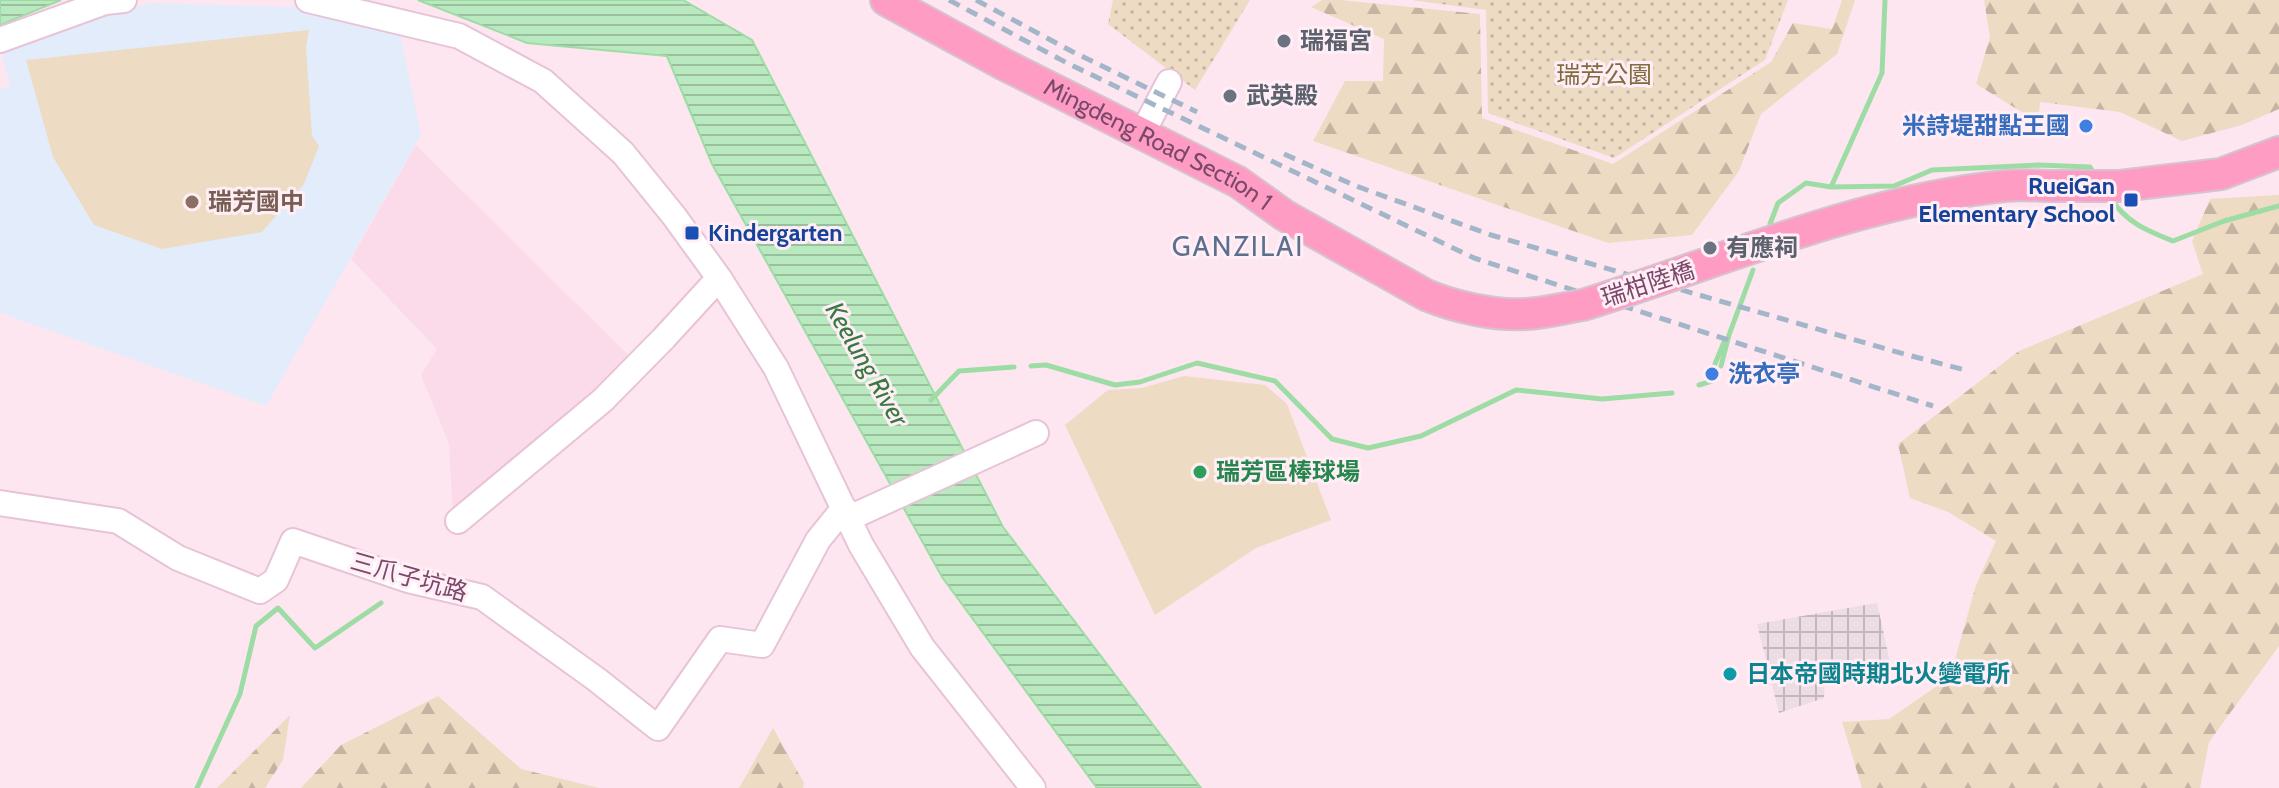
<svg xmlns="http://www.w3.org/2000/svg" width="2279" height="788" font-family="Cabin,'Noto Sans TC',sans-serif">
<defs>
<pattern id="industrial-grid" width="8" height="8" patternUnits="userSpaceOnUse" patternTransform="scale(2)"><rect width="8" height="8" fill="#ecdde5"/><path d="M0 4h8M4 0v8" fill="none" stroke="#c4b5be"/></pattern>
<pattern id="forest-firs" width="22" height="20" patternUnits="userSpaceOnUse" patternTransform="scale(2)"><rect width="22" height="20" fill="#eddbc3"/><path d="M5 1l3.5 6h-7zM16 11l3.5 6h-7z" fill="#c5b4a2"/></pattern>
<pattern id="park-dots" width="8" height="8" patternUnits="userSpaceOnUse" patternTransform="scale(2)"><rect width="8" height="8" fill="#eddbc3"/><path d="M2 2h.1M6 6h.1" fill="none" stroke="#c5b4a2" stroke-width="1.8" stroke-linecap="round"/></pattern>
<pattern id="water-rules" width="6" height="5" patternUnits="userSpaceOnUse" patternTransform="scale(2)"><rect width="6" height="5" fill="#b9e9be"/><path d="M0 2.5h6" fill="none" stroke="#9bbf9e"/></pattern>
</defs>
<rect width="100%" height="100%" fill="#fee6f0"/>
<!-- residential -->
<path fill="#fbdaea" d="M416 145 630 357 453 517 449 444 421 375 437 349 351 259Z"/>
<!-- industrial -->
<path fill="url(#industrial-grid)" d="M1877 603 1890 662 1825 677 1824 698 1779 713 1757 624Z"/>
<!-- education -->
<path fill="#e3ecfa" d="M153 3 291 7 399 28 421 135 266 406 0 313V89L10 86 0 48 106 12Z"/>
<!-- grass -->
<path fill="#eddbc3" d="M309 30 306 47 312 136 319 146 304 184 262 232 162 249 94 225 53 157 26 60Z
M1184 376 1265 385 1287 404 1331 520 1256 548 1155 615 1065 425 1108 390 1142 388Z"/>
<!-- forest -->
<path fill="url(#forest-firs)" d="M1322 0H1340L1480 14 1482 118 1613 164 1771 62 1793 23 1832 29 1842 0H1855L1837 54 1761 114 1739 171 1692 235 1608 243 1313 141 1345 81H1383L1384 39 1311 7Z
M1984 0H2279V109L2242 125 2182 141 2120 112 2040 102 2038 122 1976 84 1990 37Z
M2279 195V646L2209 742 2200 788H1862L1842 722 1889 719 1950 677 1976 585 1996 541 1948 512 1910 498 1898 444 2019 351 2203 274 2192 241 2210 199Z
M438 696 521 769 599 788H301L341 745Z
M290 715 283 760 265 788H217Z
M773 728 804 783 803 788H739Z"/>
<!-- park -->
<path fill="url(#park-dots)" d="M1113 0H1250L1195 90 1108 24Z
M1411 0H1788L1765 60 1614 158 1488 113 1486 10Z"/>
<!-- water -->
<path fill="url(#water-rules)" stroke="#9edca6" stroke-width="2" d="M0 0H61L0 25Z
M418 0H683L752 40 1003 527 1201 788H1097L942 577 712 164 667 56 527 43Z"/>
<g fill="none" stroke-linecap="round" stroke-linejoin="round">
<!-- stream -->
<path stroke="#9edca6" stroke-width="5" d="M1831 187 1882 73 1885 0
M2111 199C2127 223 2148 231 2173 241L2224 221 2279 206
M1770 224 1778 203 1806 183 1831 187 1894 186 1932 170 2038 165 2090 167 2093 172
M1715 364 1724 342
M1031 366 1046 365 1115 385 1140 382 1197 363 1275 381 1332 439 1368 448 1421 436 1516 390 1602 399 1672 393
M1721 366 1729 335 1753 270
M1699 385 1712 381
M931 400 959 371 1014 367
M197 788 240 694 256 626 278 608 315 648 381 603"/>
<!-- minor casing -->
<g stroke="#e7c3d7" stroke-width="28">
<path id="minor" d="M308 0 459 36 543 81 623 153 674 216 719 278 776 368 861 545 922 647 1033 788
M0 40 105 2 124 0
M1142 134 1169 82
M0 503 118 521 178 558 260 591 276 580 293 541 408 580 482 597 596 679 658 728 720 639 762 645 818 540 844 508
M858 514 1036 433
M458 521 603 400 664 338 719 278"/>
</g>
<!-- major casing -->
<g stroke="#d4c4cf" stroke-width="34">
<g id="major">
<path id="s1" d="M886 0 1003 64 1238 182 1284 215 1426 295"/>
<path d="M2054 186H2120L2221 174 2279 152"/>
</g>
</g>
<!-- minor -->
<use href="#minor" stroke="#fff" stroke-width="24"/>
<!-- major -->
<use href="#major" stroke="#ff9cc4" stroke-width="30"/>
<!-- rail -->
<path stroke="#a3b6c9" stroke-width="5" stroke-dasharray="12 8" stroke-linecap="butt" d="M949 0 1067 63 1474 258 1933 406
M976 0 1073 52 1197 112
M1284 154 1356 186 1491 235 1904 354 1969 371"/>
<!-- major-bridge casing -->
<g stroke="#d4c4cf" stroke-width="34" stroke-linecap="butt">
<path id="major-bridge" d="M1426 295C1455 307 1494 316 1526 314 1545 313 1564 308 1583 305 1720 262 1862 200 2005 186 2021 184 2038 186 2054 186"/>
</g>
<!-- major-bridge -->
<use href="#major-bridge" stroke="#ff9cc4" stroke-width="30"/>
</g>
<!-- markers -->
<g fill="#6b7280" stroke="#ffeef5" stroke-width="3">
<circle cx="1284" cy="41" r="8"/>
<circle cx="1230" cy="96" r="8"/>
<circle cx="1710" cy="248" r="8"/>
</g>
<g fill="#3f7fe0" stroke="#ffeef5" stroke-width="3">
<circle cx="2086" cy="126" r="8"/>
<circle cx="1712" cy="374" r="8"/>
</g>
<g fill="#1a4fb4" stroke="#ffeef5" stroke-width="3">
<rect x="2123" y="192" width="16" height="16" rx="4"/>
<rect x="684" y="225" width="16" height="16" rx="4"/>
</g>
<circle fill="#8d6e63" stroke="#ffeef5" stroke-width="3" cx="192" cy="202" r="8"/>
<circle fill="#2e9e5b" stroke="#ffeef5" stroke-width="3" cx="1200" cy="472" r="8"/>
<circle fill="#0f9aa8" stroke="#ffeef5" stroke-width="3" cx="1730" cy="674" r="8"/>
<g text-anchor="middle" stroke-width="6" stroke-linejoin="round" paint-order="stroke">
<!-- worship labels -->
<g font-size="24" font-weight="bold" fill="#5b616d" stroke="#ffeef5" text-anchor="start">
<text x="1300" y="49">瑞福宮</text>
<text x="1246" y="104">武英殿</text>
<text x="1726" y="256">有應祠</text>
</g>
<!-- park labels -->
<g font-size="24" fill="#816b3f" stroke="#ffeef5">
<text x="1604" y="83">瑞芳公園</text>
</g>
<!-- shop labels -->
<g font-size="24" font-weight="bold" fill="#366cbe" stroke="#ffeef5" text-anchor="end">
<text x="2070" y="134">米詩堤甜點王國</text>
<text x="1728" y="382" text-anchor="start">洗衣亭</text>
</g>
<!-- street labels -->
<g font-size="24" fill="#7a486a" stroke="#ffeef5">
<text dy="8" stroke="none"><textPath href="#s1" startOffset="308">Mingdeng Road Section 1</textPath></text>
<text transform="translate(1648 284) rotate(-18)" y="8">瑞柑陸橋</text>
<text transform="translate(409 577) rotate(16)" y="8">三爪子坑路</text>
</g>
<!-- transit labels -->
<g font-size="24" font-weight="bold" fill="#164399" stroke="#ffeef5" text-anchor="end">
<text x="2115" y="194">RueiGan<tspan x="2115" dy="28">Elementary School</tspan></text>
<text x="708" y="241" text-anchor="start">Kindergarten</text>
</g>
<!-- education labels -->
<g font-size="24" font-weight="bold" fill="#785e54" stroke="#ffeef5" text-anchor="start">
<text x="208" y="210">瑞芳國中</text>
</g>
<!-- leisure labels -->
<g font-size="24" font-weight="bold" fill="#27864d" stroke="#ffeef5" text-anchor="start">
<text x="1216" y="480">瑞芳區棒球場</text>
</g>
<!-- culture labels -->
<g font-size="24" font-weight="bold" fill="#0d838f" stroke="#ffeef5" text-anchor="start">
<text x="1746" y="682">日本帝國時期北火變電所</text>
</g>
<!-- water labels -->
<g font-size="26" font-style="italic" fill="#387941" stroke="#ffeef5">
<text transform="translate(867 364) rotate(60)" y="9">Keelung River</text>
</g>
<!-- quarter labels -->
<g font-size="28" letter-spacing="2" fill="#5c6f8f" stroke="#ffeef5">
<text x="1238" y="256">GANZILAI</text>
</g>
</g>
</svg>
